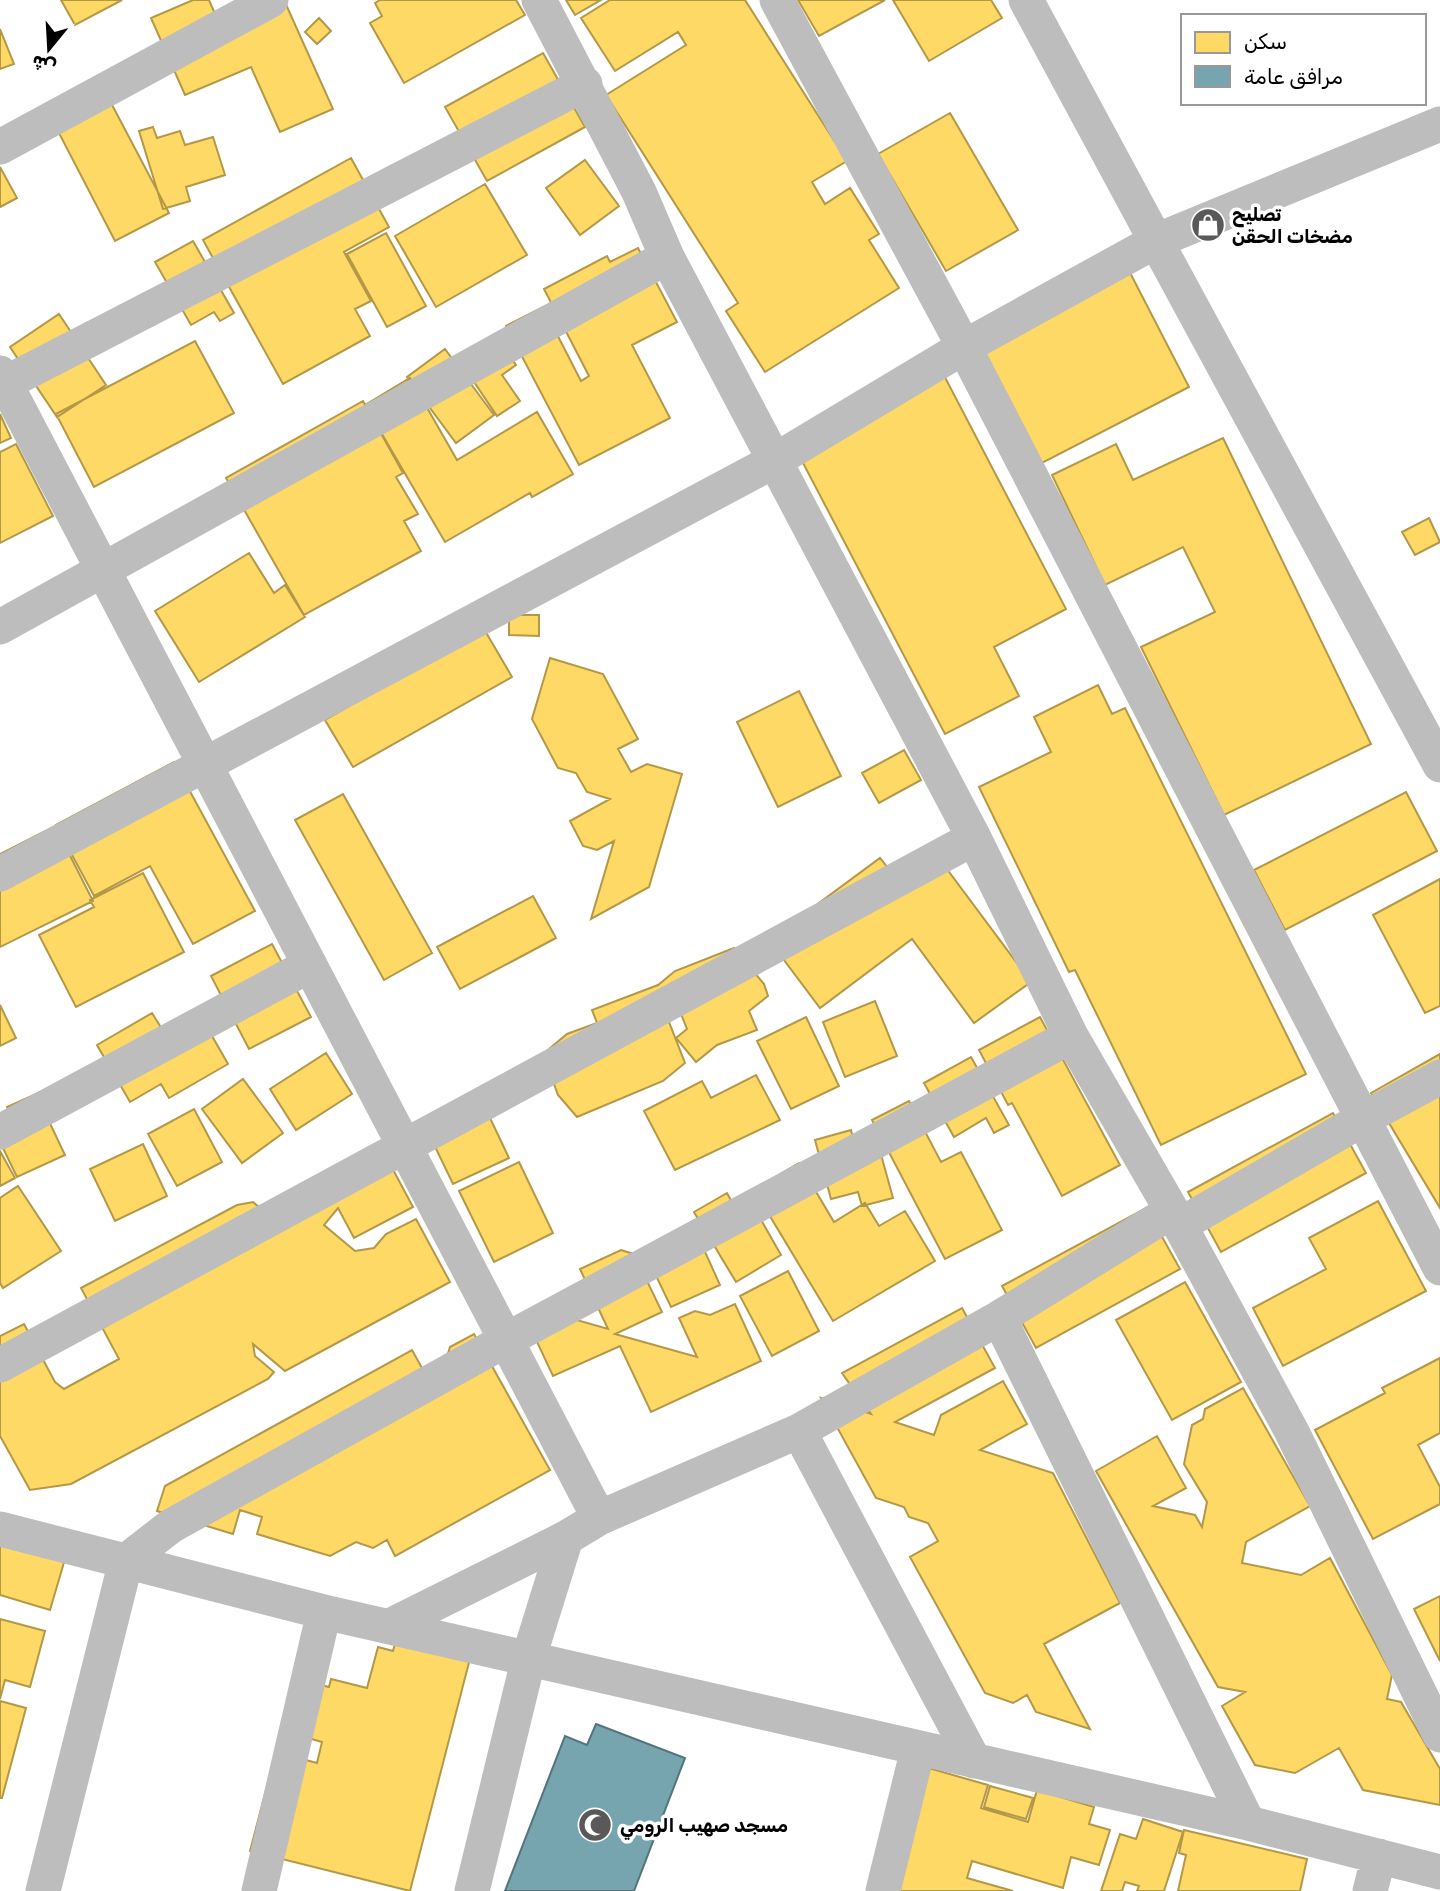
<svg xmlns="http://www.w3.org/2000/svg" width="1440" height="1891" font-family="Rubik,'Noto Sans Arabic',sans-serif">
<rect width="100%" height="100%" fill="#fff"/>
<!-- homes -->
<path fill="#ffd966" stroke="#b29847" stroke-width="2" d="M61 0H122L75 25Z
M193 0H209L215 14 284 0 333 109 280 132 251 67 185 95 151 18Z
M380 0H516L525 15 404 83 370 23 382 16 375 3Z
M566 0H601L575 15Z
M610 0H745L847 161 812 182 825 204 850 188 879 234 869 240 899 288 765 372 726 311 738 303 606 95 686 45 678 32 615 71 581 18Z
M798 0H885L819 36Z
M893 0H991L1002 18 929 61Z
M319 18 331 31 317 44 305 32Z
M0 29 14 64 0 69Z
M543 53 585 127 487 181 445 107Z
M100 82 169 213 115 241 47 110Z
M950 113 1018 230 946 271 878 154Z
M153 127 157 138 180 131 185 145 213 137 225 175 186 187 190 201 163 209 139 131Z
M351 158 389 227 344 252 371 301 355 309 370 336 283 384 203 240Z
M585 160 619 206 580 235 546 188Z
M0 167 17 198 0 207Z
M485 184 527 255 436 307 395 236Z
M386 233 426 306 387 327 347 254Z
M193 241 234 313 220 321 214 312 191 325 155 262Z
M638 248 677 322 632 345 670 418 579 465 506 326 543 307 581 381 589 376 544 289 607 256 610 262Z
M1124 261 1189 387 1040 464 974 337Z
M59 314 106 385 57 417 10 347Z
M195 341 234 413 94 487 56 414Z
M445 349 494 415 456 443 407 377Z
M505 349 516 365 502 375 520 401 497 416 468 373Z
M938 364 1066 609 994 647 1019 696 945 734 791 440Z
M410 378 457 460 537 412 573 474 532 497 530 493 445 542 365 405Z
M363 401 403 473 396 477 418 514 404 521 421 551 304 615 226 478Z
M0 414 11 438 0 443Z
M1223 438 1371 744 1224 815 1141 647 1215 612 1183 547 1105 585 1052 475 1116 444 1133 480Z
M16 444 53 516 0 543V452Z
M1429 518 1440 542 1415 555 1402 532Z
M249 553 274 593 285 585 305 617 199 682 155 611Z
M509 615H539V636L509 635Z
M484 629 512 677 353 767 325 720Z
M550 658 603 674 638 739 618 749 631 772 647 764 682 774 649 887 591 919 614 841 597 850 583 846 570 821 610 799 587 792 576 773 558 768 532 719Z
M1098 685 1112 714 1125 708 1306 1074 1161 1145 1075 970 1069 972 979 787 1051 752 1034 717Z
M799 691 841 776 778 807 737 722Z
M904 750 921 780 879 803 862 773Z
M174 762 255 911 193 944 150 866 94 896 56 825Z
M1406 792 1437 851 1285 930 1254 870Z
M343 794 432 953 384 980 295 820Z
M55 826 93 901 0 947V854Z
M929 845 1031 982 974 1023 912 939 820 1008 769 940 880 858 892 873Z
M143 873 184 952 76 1007 39 935 94 907 90 900Z
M1440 879V1006L1425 1013 1373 915Z
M533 896 556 938 460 989 437 947Z
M272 944 311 1017 249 1049 211 976Z
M734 948 764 984 768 996 749 1011 757 1030 717 1045 696 1062 676 1038 687 1029 673 994 662 1004 685 1063 663 1081 577 1117 558 1095 543 1054 567 1034 597 1023 592 1010 658 985 675 971Z
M875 1001 897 1056 845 1077 823 1022Z
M0 1005 16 1038 0 1046Z
M152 1013 170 1042 204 1022 228 1064 169 1098 161 1084 130 1102 97 1045Z
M806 1017 839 1086 791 1109 757 1041Z
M1040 1017 1120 1165 1062 1196 1012 1103 1008 1105 979 1050Z
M326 1053 352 1094 296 1130 270 1089Z
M1440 1054V1208L1371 1093Z
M971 1057 1009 1125 994 1133 986 1118 954 1137 924 1083Z
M756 1075 780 1120 675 1170 644 1111 702 1081 711 1098Z
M243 1079 283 1133 242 1163 202 1109Z
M36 1094 65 1155 17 1177 0 1142 9 1111 7 1107Z
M482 1101 509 1158 453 1184 426 1128Z
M909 1101 941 1162 961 1152 1002 1230 945 1259 872 1120Z
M194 1109 222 1162 177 1186 148 1134Z
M1333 1113 1366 1173 1221 1252 1188 1192Z
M851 1130 855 1146 877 1140 893 1198 862 1206 858 1192 831 1199 815 1140Z
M143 1144 167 1196 115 1221 90 1169Z
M382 1149 413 1207 354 1238 338 1208 324 1225 355 1251 374 1248 386 1234 416 1219 450 1282 285 1371 253 1344 255 1356 274 1372 268 1379 71 1484 30 1490 0 1436V1336L24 1324 55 1382 64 1389 119 1359 81 1288 237 1205 253 1202 267 1214Z
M0 1151 15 1178 0 1186Z
M519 1162 553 1233 494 1262 459 1191Z
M799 1163 834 1222 865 1203 879 1226 905 1211 935 1261 833 1321 768 1213 760 1218 781 1255 736 1282 694 1212 727 1193 732 1202Z
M18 1186 61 1251 3 1288 0 1283V1198Z
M1378 1201 1426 1291 1283 1366 1253 1308 1326 1269 1309 1238Z
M1146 1208 1180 1269 1036 1348 1002 1286Z
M696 1232 720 1285 671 1307 646 1255Z
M621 1250 634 1254 662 1312 615 1334 697 1357 679 1318 695 1311 710 1315 735 1304 761 1361 651 1412 620 1346 553 1376 530 1327 535 1308 608 1329 580 1269Z
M788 1271 819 1331 772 1356 740 1296Z
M1185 1282 1241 1382 1172 1420 1116 1320Z
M962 1308 995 1368 895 1422 934 1435 941 1415 1003 1381 1027 1424 980 1450 1053 1473 1120 1603 1044 1644 1090 1729 1036 1712 1027 1695 1013 1703 985 1693 910 1557 938 1541 928 1523 909 1517 904 1507 876 1498 821 1398 871 1414 842 1373Z
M474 1334 550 1470 395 1556 387 1540 373 1548 356 1542 330 1556 257 1534 262 1517 240 1510 233 1534 157 1511 165 1486 412 1350 436 1393 450 1347Z
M1440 1358V1433L1418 1445 1440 1487V1504L1373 1539 1315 1430 1385 1393 1382 1388Z
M1243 1388 1310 1506 1246 1542 1242 1563 1301 1575 1330 1558 1392 1675 1387 1699 1401 1702 1440 1769V1805L1363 1790 1339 1748 1295 1773 1255 1765 1222 1706 1245 1692 1218 1687 1096 1471 1157 1436 1186 1488 1153 1506 1195 1515 1202 1527 1207 1502 1184 1464 1192 1425 1203 1419 1205 1409Z
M0 1522 70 1542 50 1610 0 1595Z
M1440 1596V1661L1414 1609Z
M0 1619 45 1631 30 1687 5 1680 0 1699Z
M400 1624 474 1643 410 1891 250 1851 276 1752 317 1763 322 1742 283 1731 296 1679 329 1687 331 1679 367 1688 378 1647 393 1651Z
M0 1701 26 1708 2 1798H0Z
M925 1767 988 1785 981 1808 1028 1822 1037 1790 1094 1807 1089 1824 1110 1830 1099 1865 1071 1857 1063 1888 972 1861 967 1878 1013 1891H889Z
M990 1786 1033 1798 1026 1819 984 1807Z
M1143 1819 1183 1832 1164 1891H1137L1139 1886 1125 1882 1122 1891H1101L1120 1834 1136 1839Z
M1184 1830 1307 1859 1300 1891H1178L1186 1855 1179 1853Z"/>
<!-- public -->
<path fill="#76a5af" stroke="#53747a" stroke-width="2" d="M596 1724 685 1758 634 1891H505L565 1736 587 1745Z"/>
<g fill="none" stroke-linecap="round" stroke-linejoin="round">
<!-- minor -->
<path stroke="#bdbdbd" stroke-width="35" d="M539 0 639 192 667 257 974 838 1071 1036 1172 1211 1292 1432 1440 1735
M777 0 964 347 1440 1268
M1440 124 1156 241 1440 765
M0 147 271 0
M0 373 599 1518
M0 386 585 84
M0 627 667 257
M0 874 774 461 964 347 1156 241 1026 0
M0 1132 310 965
M1180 1225 1361 1120 1440 1077
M999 1318 1248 1823
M0 1365 974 838
M0 1529 324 1612 1248 1823 1440 1872
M390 1626 566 1538 599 1518 799 1431
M974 1761 799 1431 999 1318 1172 1211
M43 1891 126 1561 171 1526 506 1340 1071 1036
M259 1891 324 1612
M472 1891 529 1657 566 1538
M883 1891 918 1749
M1370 1891 1379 1856"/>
</g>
<!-- icons -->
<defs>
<g id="shop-disc" transform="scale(1.75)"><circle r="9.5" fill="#595959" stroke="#fff"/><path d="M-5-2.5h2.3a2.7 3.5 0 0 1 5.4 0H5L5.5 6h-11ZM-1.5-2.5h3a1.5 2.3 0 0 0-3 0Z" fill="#fff"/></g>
<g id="mosque-disc" transform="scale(1.75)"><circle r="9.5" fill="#595959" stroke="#fff"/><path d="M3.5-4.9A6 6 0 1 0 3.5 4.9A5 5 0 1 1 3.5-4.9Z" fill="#fff"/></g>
</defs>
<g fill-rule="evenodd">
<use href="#shop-disc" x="1208" y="225"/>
<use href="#mosque-disc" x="595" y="1825"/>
</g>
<g text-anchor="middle" stroke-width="7" stroke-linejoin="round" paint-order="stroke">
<!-- poi labels -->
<g font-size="19" font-weight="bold" fill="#000" stroke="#fff" text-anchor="start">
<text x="1232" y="221">تصليح<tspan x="1232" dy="22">مضخات الحقن</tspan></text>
<text x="620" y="1832">مسجد صهيب الرومي</text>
</g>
</g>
<!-- legend -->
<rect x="1181" y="14" width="245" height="91" fill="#ffffff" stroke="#999999" stroke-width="2"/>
<rect x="1195" y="32" width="35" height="21" fill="#ffd966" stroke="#999999" stroke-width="2"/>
<text x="1244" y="49" font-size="21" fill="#000000">سكن</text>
<rect x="1195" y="66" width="35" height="21" fill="#76a5af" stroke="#999999" stroke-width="2"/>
<text x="1244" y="84" font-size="21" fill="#000000">مرافق عامة</text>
<!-- north arrow -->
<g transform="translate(49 49) rotate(198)" stroke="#ffffff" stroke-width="5" paint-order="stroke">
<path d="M0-5L12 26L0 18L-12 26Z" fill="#000000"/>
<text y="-10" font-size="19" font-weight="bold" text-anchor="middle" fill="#000000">ش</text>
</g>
</svg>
